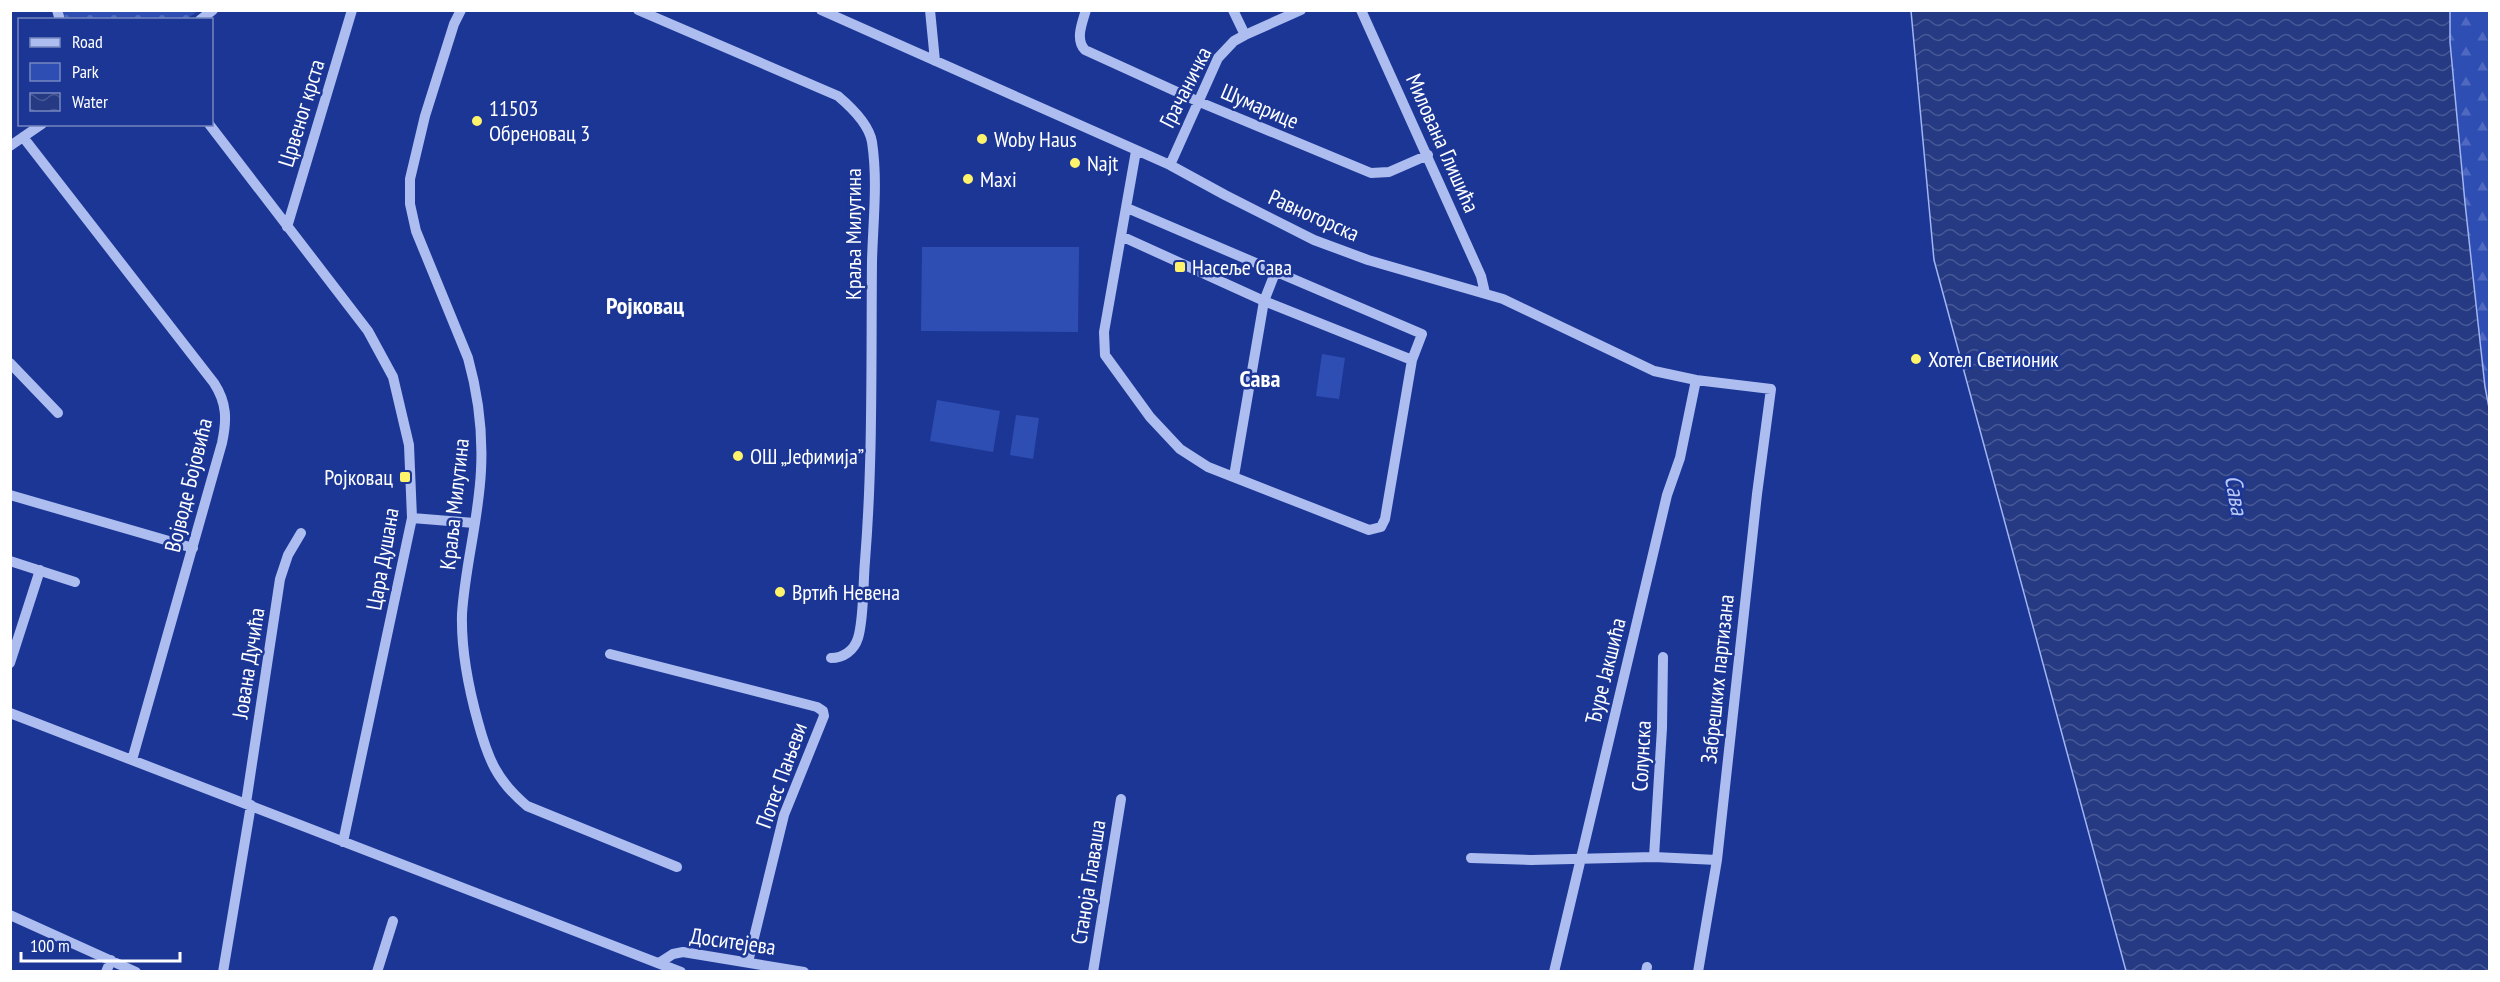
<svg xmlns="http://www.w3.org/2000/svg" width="2500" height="982" font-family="'PT Sans Narrow',sans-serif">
<defs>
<pattern id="forest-firs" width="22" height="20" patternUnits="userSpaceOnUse" patternTransform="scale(1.5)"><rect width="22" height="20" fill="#2f4eb4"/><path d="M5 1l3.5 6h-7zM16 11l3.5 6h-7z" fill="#4e69bf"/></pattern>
<pattern id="cemetery-stones" width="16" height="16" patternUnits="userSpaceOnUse" patternTransform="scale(1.5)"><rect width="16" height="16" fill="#2f4eb4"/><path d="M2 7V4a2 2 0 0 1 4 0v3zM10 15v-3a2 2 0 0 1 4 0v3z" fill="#4e69bf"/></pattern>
<pattern id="water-waves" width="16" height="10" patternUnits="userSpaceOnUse" patternTransform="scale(1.5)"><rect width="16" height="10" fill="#263a83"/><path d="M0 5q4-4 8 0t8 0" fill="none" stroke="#475896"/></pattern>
</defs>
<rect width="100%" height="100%" fill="#1b3695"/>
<!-- forest -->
<path fill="url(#forest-firs)" d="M2450 11H2489V413L2485 387 2465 203 2450 42Z"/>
<!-- cemetery -->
<path fill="url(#cemetery-stones)" d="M62 11H198L185 20 66 19Z"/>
<!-- park -->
<path fill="#2f4eb4" d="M922 247H1079L1078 332 921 331Z
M1322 354 1345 358 1339 399 1316 396Z
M937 400 1000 411 993 452 930 441Z
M1016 415 1039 418 1033 459 1010 455Z"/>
<!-- water -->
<path fill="url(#water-waves)" stroke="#a0b5f2" stroke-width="1.5" d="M1911 11H2450V42L2465 203 2485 387 2490 413 2489 971H2126L1934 260Z"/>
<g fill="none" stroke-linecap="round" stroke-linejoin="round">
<!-- minor -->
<path stroke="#adbdf0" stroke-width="10" d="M57 10 60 20
M461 10 454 24 425 116 410 179V204L416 231 468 358C478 394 483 432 481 470 479 518 465 566 462 614 461 651 468 686 478 722 488 759 497 781 527 806L677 867
M638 10 838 96C851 107 869 124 872 142 878 182 873 222 872 261 871 361 873 461 865 561 863 583 864 619 858 638 854 651 843 658 831 658
M821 10 1170 165 1225 195 1314 240 1368 260 1503 299 1654 371 1696 380 1771 389 1757 494 1717 860 1698 972
M930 10 935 61
M1086 10C1082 23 1075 40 1085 50L1197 101 1371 173 1389 172 1428 155
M1361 10 1481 276 1485 293
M200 20 213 10
M1245 35 1301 10
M209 124 368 331 393 377 409 445 412 518 343 842
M23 137 214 383C227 403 227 420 222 443L132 760
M10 146 42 124
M1170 165 1218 58 1234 41 1245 35 1233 10
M1127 208 1422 334 1412 360 1385 519 1381 527 1369 530 1208 467 1180 449 1150 417 1105 355 1104 332 1136 151
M287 227 352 10
M1121 236 1264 301 1412 360
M10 363 58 413
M1234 476 1264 301 1275 273
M10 495 193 548
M412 518 474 523
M10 561 75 582
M610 654 817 707 823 711 824 716 784 815 748 962
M10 663 40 570
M10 713 681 972
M246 803 280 579 288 555 301 533
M1654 857 1662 728 1663 657
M1471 858 1531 860 1654 857 1717 860
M10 915 136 972
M659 963 673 954 683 952 804 972
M106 972 111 960
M223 972 251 805
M377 972 393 921
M1093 972 1121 799
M1554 972 1667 495 1680 458 1696 380
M1646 972 1647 967"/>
</g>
<!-- markers -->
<g fill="#fff36c" stroke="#1b3695" stroke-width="2">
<circle cx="477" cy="121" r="6"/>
<circle cx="982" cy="139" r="6"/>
<circle cx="1075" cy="163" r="6"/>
<circle cx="968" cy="179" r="6"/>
<rect x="1174" y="261" width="12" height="12" rx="3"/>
<circle cx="1916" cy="359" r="6"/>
<circle cx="738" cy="456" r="6"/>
<rect x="399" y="471" width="12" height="12" rx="3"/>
<circle cx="780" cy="592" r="6"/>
</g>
<g text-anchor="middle" stroke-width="5" stroke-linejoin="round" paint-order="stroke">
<!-- street labels -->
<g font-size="22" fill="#fff" stroke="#1b3695">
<text transform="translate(1185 87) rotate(-63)" y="8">Грачаничка</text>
<text transform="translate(1260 106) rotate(23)" y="8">Шумарице</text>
<text transform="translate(301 113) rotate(-73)" y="8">Црвеног крста</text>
<text transform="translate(1443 143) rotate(66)" y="8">Милована Глишића</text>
<text transform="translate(1314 215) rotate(24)" y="8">Равногорска</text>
<text transform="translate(853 234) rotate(-90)" y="8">Краља Милутина</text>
<text transform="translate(188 485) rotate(-76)" y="8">Војводе Бојовића</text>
<text transform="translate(454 504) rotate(-84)" y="8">Краља Милутина</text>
<text transform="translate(382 559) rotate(-80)" y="8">Цара Душана</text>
<text transform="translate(248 663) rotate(-81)" y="8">Јована Дучића</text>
<text transform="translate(1605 671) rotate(-76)" y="8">Ђуре Јакшића</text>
<text transform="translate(1717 679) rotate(-84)" y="8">Забрешких партизана</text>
<text transform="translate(1641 756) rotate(-87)" y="8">Солунска</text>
<text transform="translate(781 775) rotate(-70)" y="8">Потес Пањеви</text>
<text transform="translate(1088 882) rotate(-81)" y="8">Станоја Главаша</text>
<text transform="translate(733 941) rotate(8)" y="8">Доситејева</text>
</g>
<!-- poi labels -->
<g font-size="22" fill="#fff" stroke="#1b3695" text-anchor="start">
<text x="489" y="116">11503<tspan x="489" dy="25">Обреновац 3</tspan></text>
<text x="994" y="147">Woby Haus</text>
<text x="1087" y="171">Najt</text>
<text x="980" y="187">Maxi</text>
<text x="1192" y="275">Насеље Сава</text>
<text x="1928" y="367">Хотел Светионик</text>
<text x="750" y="464">ОШ „Јефимија”</text>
<text x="393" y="485" text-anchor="end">Ројковац</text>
<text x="792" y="600">Вртић Невена</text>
</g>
<!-- neighbourhood labels -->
<g font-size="24" font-weight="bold" fill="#fff" stroke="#1b3695">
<text x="645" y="314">Ројковац</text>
<text x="1260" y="387">Сава</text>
</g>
<!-- water labels -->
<g font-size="24" font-style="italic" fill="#bac9f6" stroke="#1b3695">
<text transform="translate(2236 495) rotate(80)" y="8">Сава</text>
</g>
</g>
<!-- border -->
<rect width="2500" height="982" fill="none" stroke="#ffffff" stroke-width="24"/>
<!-- legend -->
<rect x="18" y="18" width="195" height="108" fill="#1b3695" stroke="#7686bf" stroke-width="1.5"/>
<rect x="30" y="38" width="30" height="9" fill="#adbdf0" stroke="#7686bf" stroke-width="1.5"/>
<text x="72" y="48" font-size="18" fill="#ffffff">Road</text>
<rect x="30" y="63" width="30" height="18" fill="#2f4eb4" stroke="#7686bf" stroke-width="1.5"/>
<text x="72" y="78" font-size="18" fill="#ffffff">Park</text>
<rect x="30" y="93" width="30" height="18" fill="url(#water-waves)" stroke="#7686bf" stroke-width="1.5"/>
<text x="72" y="108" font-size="18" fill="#ffffff">Water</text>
<!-- scale -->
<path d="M21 952v9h159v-9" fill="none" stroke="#ffffff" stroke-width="3"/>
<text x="30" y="952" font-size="18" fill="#ffffff" stroke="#1b3695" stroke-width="4.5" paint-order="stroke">100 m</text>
</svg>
